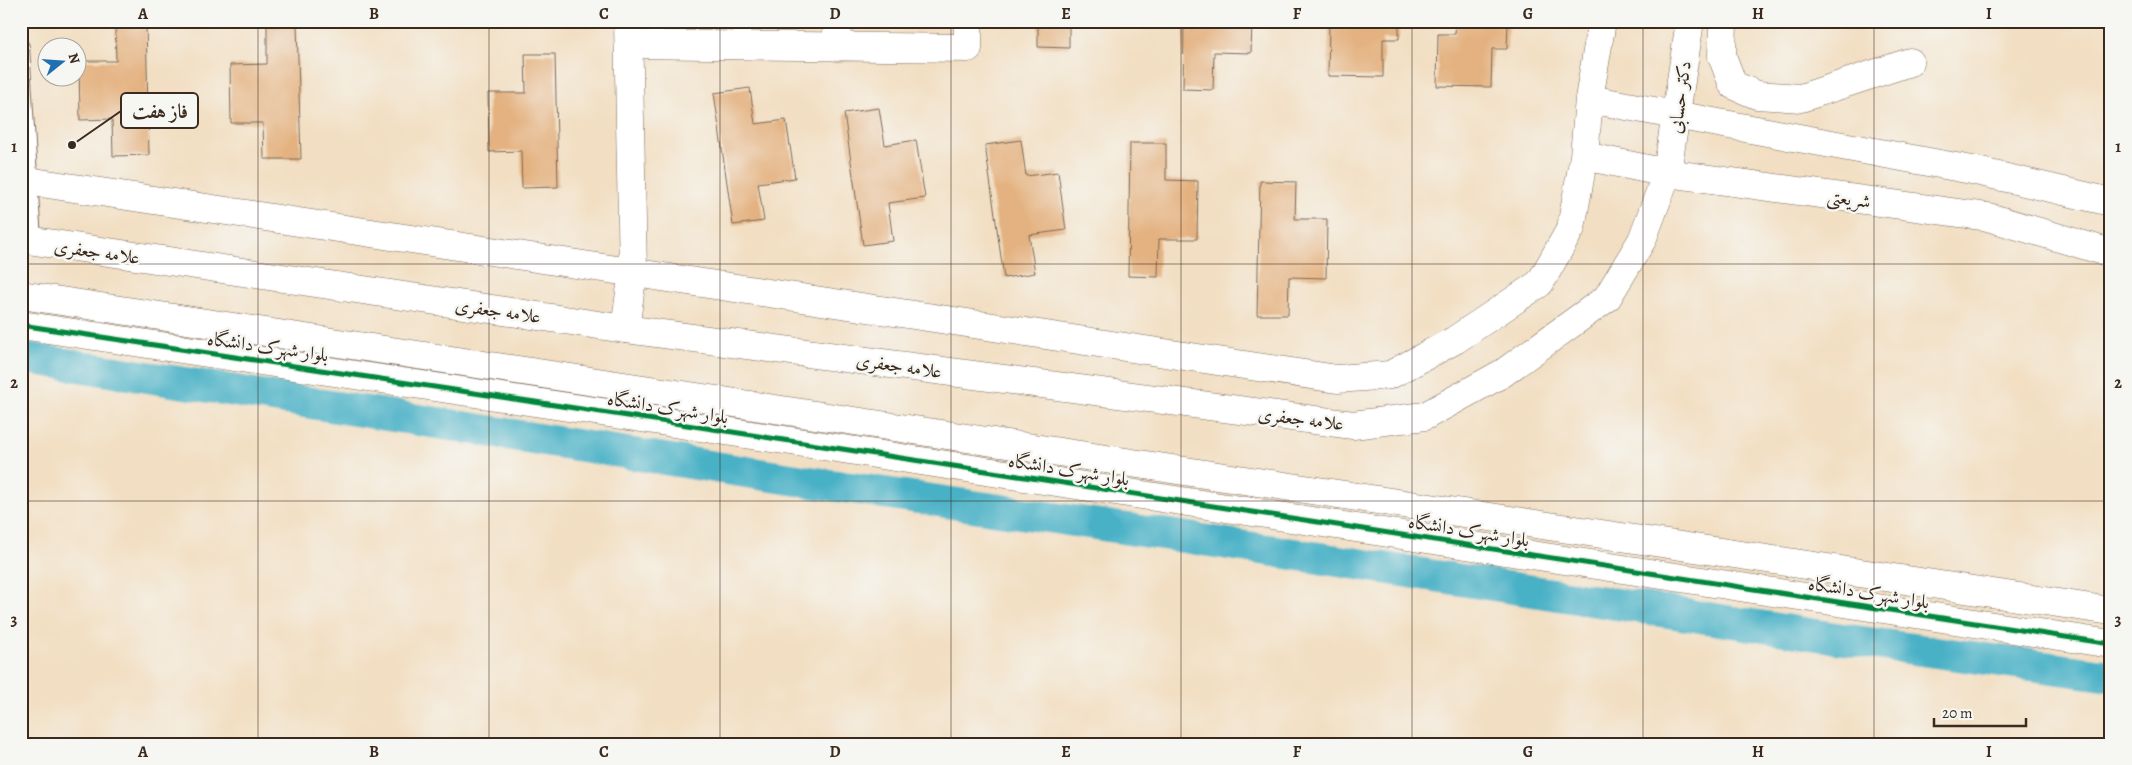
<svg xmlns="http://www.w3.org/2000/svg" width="2132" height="765" font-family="Alegreya,Amiri,serif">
<rect width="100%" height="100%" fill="#f6f6f2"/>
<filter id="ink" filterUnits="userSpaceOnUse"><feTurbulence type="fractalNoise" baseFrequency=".02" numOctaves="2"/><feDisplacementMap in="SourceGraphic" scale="10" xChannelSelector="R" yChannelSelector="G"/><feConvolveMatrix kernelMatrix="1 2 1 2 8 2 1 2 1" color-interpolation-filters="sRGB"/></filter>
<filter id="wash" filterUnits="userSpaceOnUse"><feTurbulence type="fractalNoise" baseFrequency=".0096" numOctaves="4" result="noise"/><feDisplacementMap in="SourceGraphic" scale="20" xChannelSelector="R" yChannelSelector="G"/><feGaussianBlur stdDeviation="1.12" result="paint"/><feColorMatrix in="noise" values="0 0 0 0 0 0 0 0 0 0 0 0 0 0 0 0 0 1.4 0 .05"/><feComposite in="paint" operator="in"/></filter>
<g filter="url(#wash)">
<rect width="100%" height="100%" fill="#f2dfc3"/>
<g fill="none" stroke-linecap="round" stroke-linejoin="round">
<!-- canal -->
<path stroke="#48b1c6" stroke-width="32" d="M21 357 810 482 1196 539 1862 642 2111 676"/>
</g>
<g id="blocks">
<!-- building -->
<path fill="#e4b281" d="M1038 21H1069V48L1038 47Z
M1184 21H1252L1251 53 1214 52 1213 90 1183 89Z
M1347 21H1399V39H1383V77L1328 76 1329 24H1347Z
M1456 21H1508L1507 49H1492L1491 87 1437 86 1438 34H1455Z
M115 22H146L149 155 113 156 112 119 80 120 79 61H116Z
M297 25 301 159H264L263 123H231L230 65 267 64V26Z
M525 54H555L558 187 522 188 521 151 489 152 488 93H526Z
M750 88 755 124 786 120 795 178 758 183 764 221 733 225 714 93Z
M879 108 885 145 916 140 925 198 888 203 893 241 863 245 844 113Z
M1021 140 1026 176 1058 172 1066 230 1029 235 1035 273 1004 278 985 145Z
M1130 143H1166V180L1198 181 1197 239H1159L1158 277 1128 276Z
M1260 181 1296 182 1295 219H1327L1326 278 1289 277 1288 315H1257Z"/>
</g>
</g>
<g filter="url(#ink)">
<use href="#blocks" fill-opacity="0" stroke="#7b6958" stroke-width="1"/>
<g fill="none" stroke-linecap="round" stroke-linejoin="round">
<!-- service casing -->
<g stroke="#7b6958" stroke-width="18">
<path id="service" d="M21 47 33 241"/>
</g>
<!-- minor casing -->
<g stroke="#7b6958" stroke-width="29">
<path id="minor" d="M1723 21 1722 56 1733 85 1757 95 1801 98 1910 62
M629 44 968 48V21
M837 47V21
M625 329 633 271 628 21"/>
</g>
<!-- tertiary casing -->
<g stroke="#7b6958" stroke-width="29">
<path id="tertiary" d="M1589 99 1972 170 2111 202
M1584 156 1667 173 1988 217 2111 253
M21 180 1337 379 1390 375 1455 340 1540 283 1571 228 1584 156 1589 99 1602 21
M21 239 625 329 1353 425 1425 416 1503 373 1607 298 1642 240 1667 173 1690 21
M21 295 2111 611
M21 325 628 416 2111 644"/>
</g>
<!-- service -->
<use href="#service" stroke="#fff" stroke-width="16"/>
<!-- minor -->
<use href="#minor" stroke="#fff" stroke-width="28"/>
<!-- tertiary -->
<use href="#tertiary" stroke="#fff" stroke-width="28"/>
<!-- cycleway casing -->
<g stroke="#f6f6f2" stroke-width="8">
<path id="cycleway" d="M21 325 628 416 2111 644"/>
</g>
<!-- cycleway -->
<use href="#cycleway" stroke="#00873e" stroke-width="5"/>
</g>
</g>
<!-- grid -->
<path fill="none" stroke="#3b2a1e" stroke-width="1" stroke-opacity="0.55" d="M258 21V744M489 21V744M720 21V744M951 21V744M1181 21V744M1412 21V744M1643 21V744M1874 21V744M21 264H2111M21 501H2111"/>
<g text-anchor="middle" stroke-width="5" stroke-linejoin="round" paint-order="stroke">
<!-- street labels -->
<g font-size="19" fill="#3b2a1e" stroke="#f6f6f2">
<text transform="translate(1679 97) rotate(-82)" y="7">دکتر حسابی</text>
<text transform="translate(1849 198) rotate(8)" y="7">شریعتی</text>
<text transform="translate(97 251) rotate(8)" y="7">علامه جعفری</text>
<text transform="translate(498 310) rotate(8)" y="7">علامه جعفری</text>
<text transform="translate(268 346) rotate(8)" y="7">بلوار شهرک دانشگاه</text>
<text transform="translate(899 365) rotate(8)" y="7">علامه جعفری</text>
<text transform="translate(668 407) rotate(9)" y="7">بلوار شهرک دانشگاه</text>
<text transform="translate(1301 418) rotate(7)" y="7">علامه جعفری</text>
<text transform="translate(1069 469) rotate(9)" y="7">بلوار شهرک دانشگاه</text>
<text transform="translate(1469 530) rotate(9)" y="7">بلوار شهرک دانشگاه</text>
<text transform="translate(1869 592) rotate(9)" y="7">بلوار شهرک دانشگاه</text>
</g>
</g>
<!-- callouts -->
<path fill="none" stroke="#3b2a1e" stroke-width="2" d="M72 145L121 111"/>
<circle fill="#3b2a1e" stroke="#f6f6f2" stroke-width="2" cx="72" cy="145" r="5"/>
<rect fill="#f6f6f2" stroke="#3b2a1e" stroke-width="2" x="121" y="93" width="77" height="35" rx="5"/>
<g font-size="20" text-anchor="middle" font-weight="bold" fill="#3b2a1e">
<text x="160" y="118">فاز هفت</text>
</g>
<!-- margin -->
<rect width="2132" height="765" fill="none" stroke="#f6f6f2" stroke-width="55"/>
<!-- north arrow -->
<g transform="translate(62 62) rotate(73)"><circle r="24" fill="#f6f6f2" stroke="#aba49d"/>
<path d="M0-4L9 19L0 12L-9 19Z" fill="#1f6fb2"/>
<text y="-8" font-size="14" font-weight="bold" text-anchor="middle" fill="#3b2a1e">N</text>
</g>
<!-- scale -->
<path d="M1934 718v8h92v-8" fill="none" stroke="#3b2a1e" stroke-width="2.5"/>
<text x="1942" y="718" font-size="15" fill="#3b2a1e" stroke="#f6f6f2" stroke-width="4" paint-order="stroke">20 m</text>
<rect x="28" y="28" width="2076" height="710" fill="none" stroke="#3b2a1e" stroke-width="2"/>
<g font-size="16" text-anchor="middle" font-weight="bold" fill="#3b2a1e">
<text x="143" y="19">A</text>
<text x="374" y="19">B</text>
<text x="604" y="19">C</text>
<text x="835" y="19">D</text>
<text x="1066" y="19">E</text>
<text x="1297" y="19">F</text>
<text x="1528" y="19">G</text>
<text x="1758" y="19">H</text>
<text x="1989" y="19">I</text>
<text x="14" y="152">1</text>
<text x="2118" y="152">1</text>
<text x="14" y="388">2</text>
<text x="2118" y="388">2</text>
<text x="14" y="625">3</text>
<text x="2118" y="625">3</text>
<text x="143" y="757">A</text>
<text x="374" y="757">B</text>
<text x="604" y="757">C</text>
<text x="835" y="757">D</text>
<text x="1066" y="757">E</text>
<text x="1297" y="757">F</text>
<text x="1528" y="757">G</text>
<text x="1758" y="757">H</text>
<text x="1989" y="757">I</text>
</g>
</svg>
